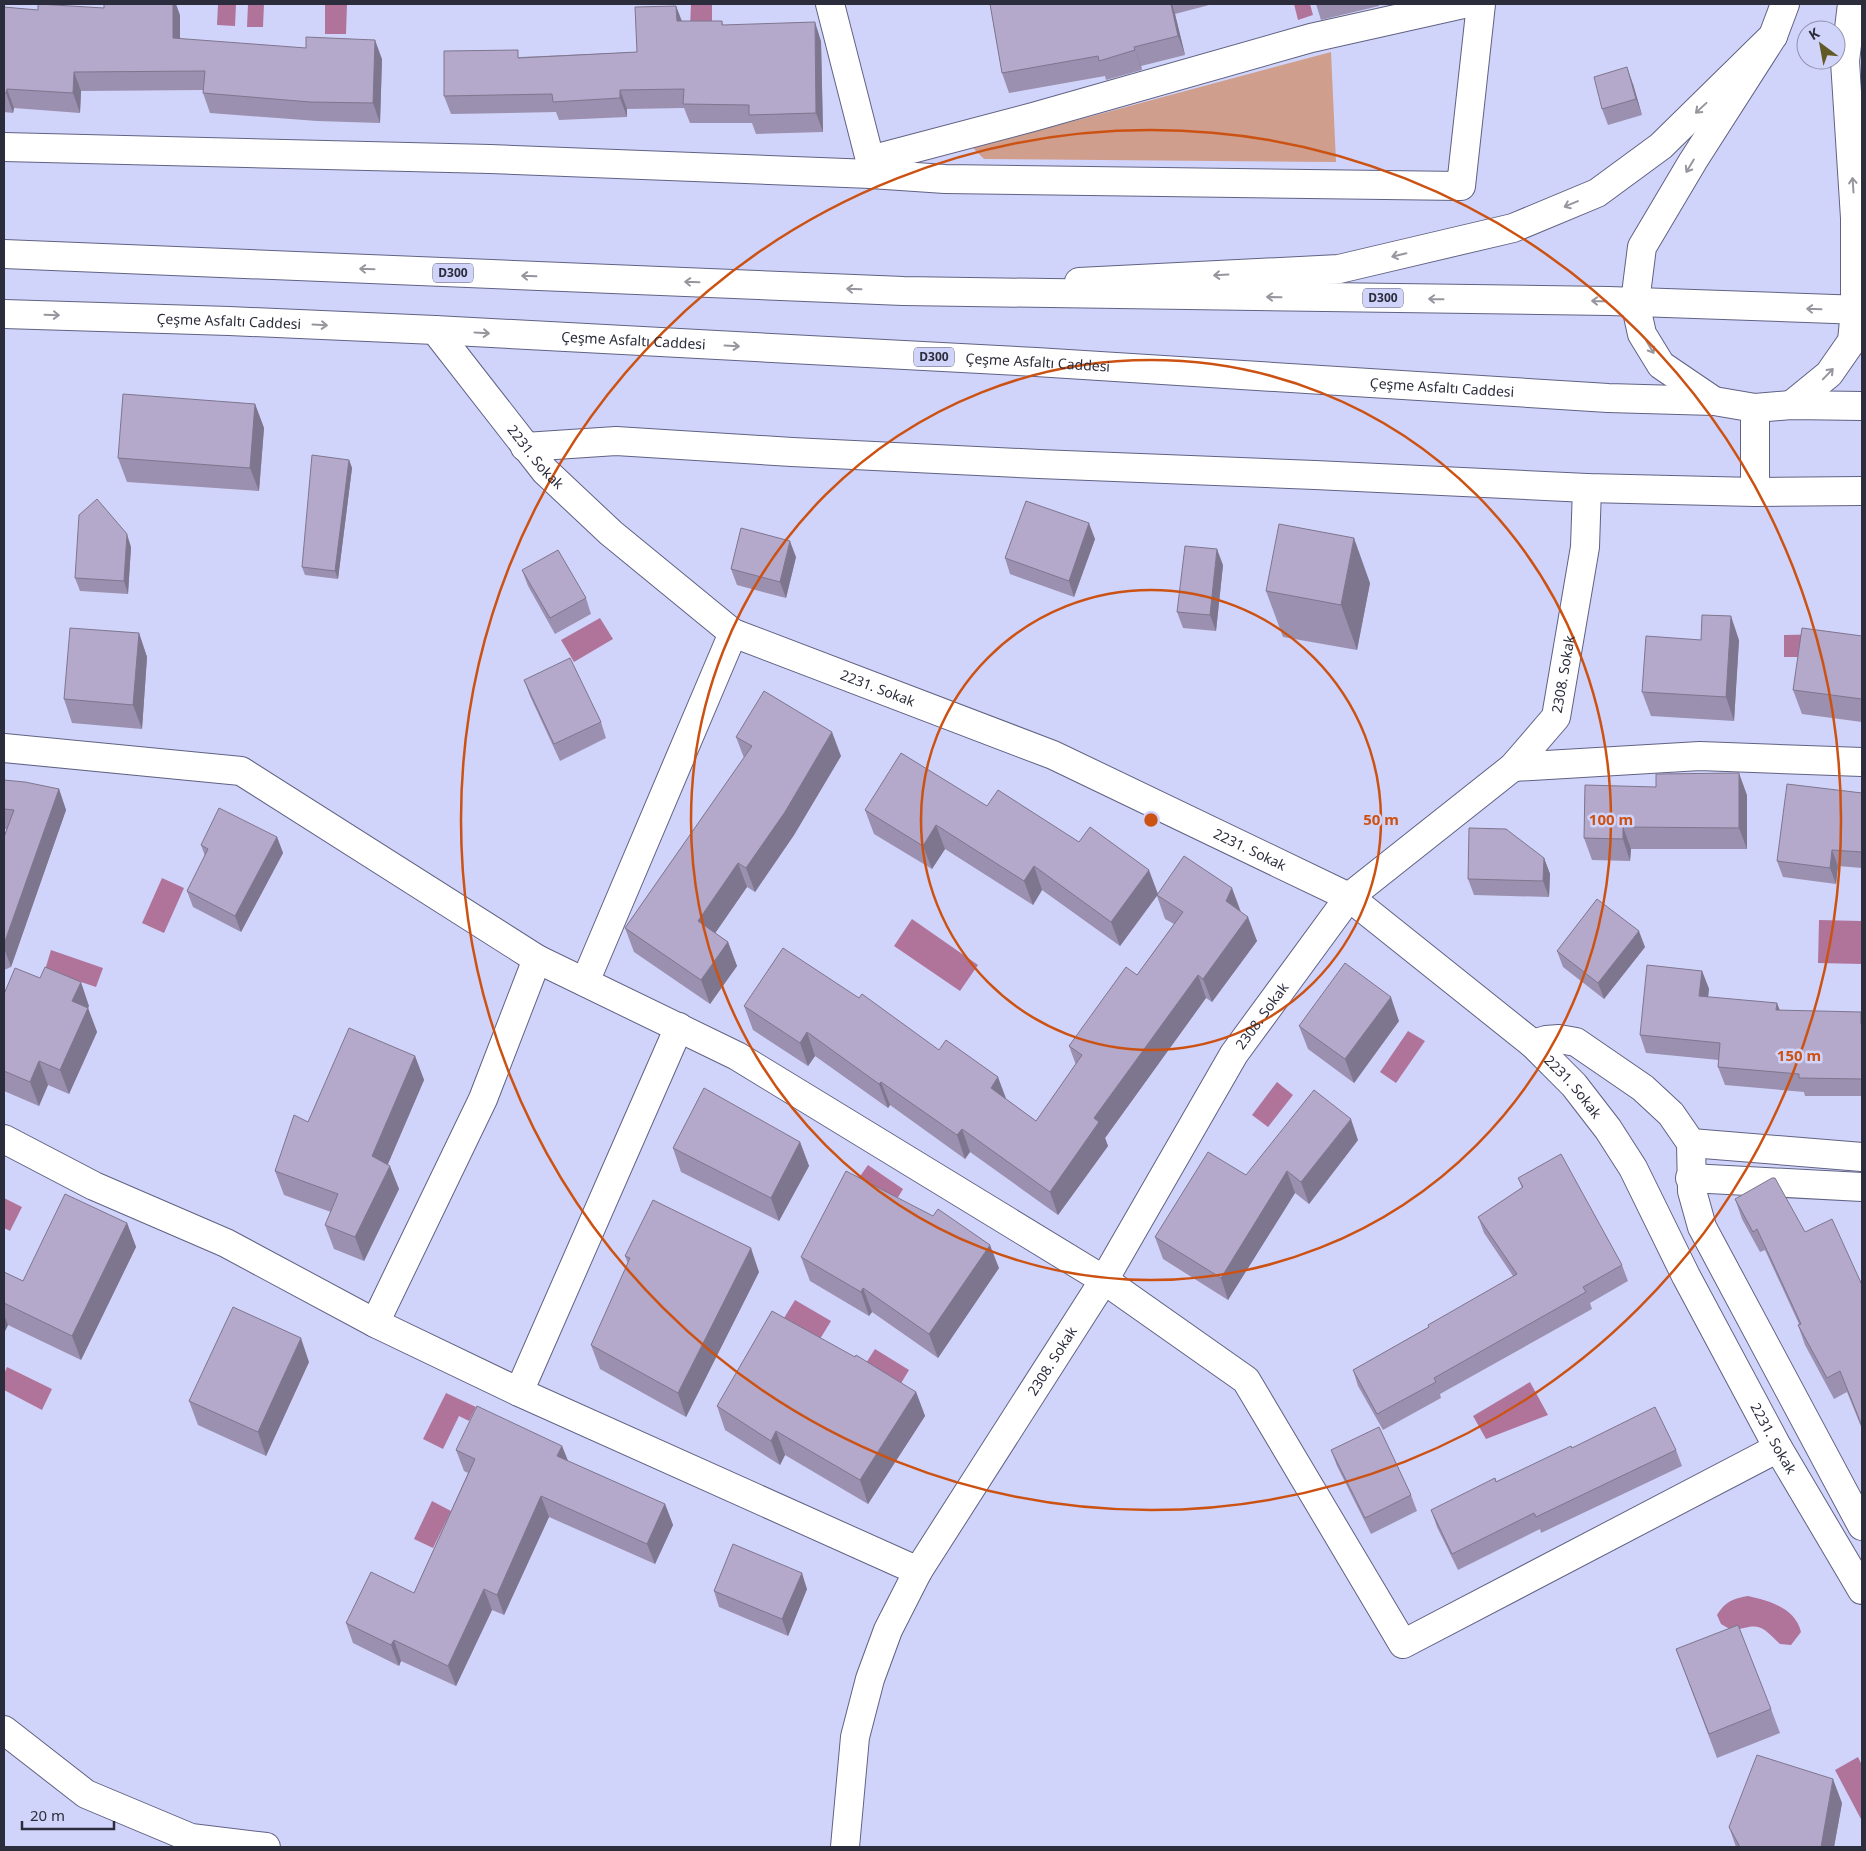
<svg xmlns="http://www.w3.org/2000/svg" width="1866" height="1851" font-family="'Noto Sans',sans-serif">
<rect width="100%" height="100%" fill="#d1d4fa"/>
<!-- green -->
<path fill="#d09e8c" d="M1331 52 1336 162 984 159 973 148Z"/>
<!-- water -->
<path fill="#b0749b" d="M218 4H236L235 26 217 25Z
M248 4H264L263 27H247Z
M325 4H347L346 34H325Z
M691 4H712V29L690 28Z
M1294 4H1310L1313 15 1298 20Z
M600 618 613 639 574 662 561 640Z
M1829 634 1802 657H1784V635Z
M162 878 184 888 164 933 142 923Z
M912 919 978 965 960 991 894 946Z
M1819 920 1862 921V964L1818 963Z
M51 950 103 968 96 987 45 970Z
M1408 1031 1425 1041 1396 1083 1380 1072Z
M1277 1082 1293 1095 1268 1127 1252 1115Z
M868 1165 903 1189 894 1204 858 1179Z
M4 1198 22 1207 10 1231 4 1228Z
M795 1300 831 1321 820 1339 784 1318Z
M875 1349 909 1370 900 1385 866 1363Z
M7 1367 52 1389 42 1410 4 1390V1374Z
M1530 1382 1548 1415 1486 1439 1473 1416Z
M446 1393 476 1407 469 1421 459 1416 443 1449 423 1439Z
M432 1501 451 1511 433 1548 414 1539Z
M1748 1596C1770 1601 1795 1608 1801 1632L1791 1645 1780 1644C1760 1625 1760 1623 1733 1631L1721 1624 1717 1615C1726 1601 1732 1599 1748 1596Z
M1858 1757 1862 1765V1821L1835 1770Z"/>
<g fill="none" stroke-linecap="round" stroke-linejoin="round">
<!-- minor casing -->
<g stroke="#606283" stroke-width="30">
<g id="minor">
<path d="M830 4 870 160 871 174"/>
<path d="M4 147 490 159 871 174 945 179 1461 186 1481 4"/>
<path d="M870 160 1033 117 1311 38 1463 4"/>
<path d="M1079 282 1339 269 1513 228 1597 193 1661 146 1773 36"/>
<path id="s1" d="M435 330 545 471 611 533 733 633 1053 755 1349 897 1533 1044 1574 1085 1608 1129 1633 1168 1686 1276 1778 1448 1862 1590"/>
<path d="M1714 401 1661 365 1642 334 1635 302 1642 247 1693 161 1773 36 1785 4"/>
<path d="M1791 405 1829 374 1852 341 1855 310V218L1845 61 1852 4"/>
<path d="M1755 408V492"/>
<path d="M525 447 616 441 792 452 1039 464 1315 475 1587 488 1755 492 1862 491"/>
<path d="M4 748 241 771 537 959 737 1056 1104 1280 1246 1380 1403 1644 1778 1448"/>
<path d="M1513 767 1700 756 1862 762"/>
<path d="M585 982 733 633"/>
<path d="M1533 1044 1546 1040 1559 1039 1576 1042 1643 1088 1671 1114 1691 1143 1692 1191 1702 1227 1862 1526"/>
<path d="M4 1139 94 1186 226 1243 375 1323 519 1392 918 1571"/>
<path d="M1691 1143 1862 1157"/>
<path d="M1690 1178 1862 1187"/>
<path d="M375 1323 483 1099 537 959"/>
<path d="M519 1392 679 1027"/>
<path d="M4 1730 86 1794 191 1838 266 1847"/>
<path id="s2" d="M845 1847 855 1737 870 1679 888 1630 918 1571 1104 1280 1234 1054 1349 897 1513 767 1556 717 1585 547 1587 488"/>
</g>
</g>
<!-- trunk casing -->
<g stroke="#606283" stroke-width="30">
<g id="trunk">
<path d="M4 254 903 291 1609 301 1862 310"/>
<path id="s3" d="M4 314 229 321 435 330 1036 362 1608 398 1714 401 1755 408 1791 405 1862 406"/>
</g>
</g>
<!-- minor -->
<use href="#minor" stroke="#fff" stroke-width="28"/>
<!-- trunk -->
<use href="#trunk" stroke="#fff" stroke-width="28"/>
</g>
<!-- wall -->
<path fill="#9b90af" d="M990 4H1213L1175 14 1185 55 1141 66 1142 70 1106 80 1105 76 1009 93 1002 73Z
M1316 4H1379V6L1321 20Z
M676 6 682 21H722L723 25 821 41 823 132 756 134 752 123H690L684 108 627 109V117L559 120 556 112 451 114 444 96 520 57 637 52Z
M4 7 38 10 180 15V39L382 59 380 123 317 121 210 113 203 93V90L81 91 80 113 14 108 13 113 4 112Z
M1633 84 1642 115 1608 125 1602 109Z
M255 404 264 428 259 491 127 482 118 458Z
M349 460 352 468 338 579 305 575 302 567Z
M1095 539 1074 597 1010 574 1005 558Z
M131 547 128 594 80 591 75 578Z
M796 557 786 598 737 585 731 569Z
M1223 565 1216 631 1183 628 1177 612Z
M522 570 586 598 591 614 555 634 528 586Z
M1370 583 1357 650 1283 637 1266 591Z
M139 633 147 657 142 729 72 723 64 699Z
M1862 636V722L1802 714 1793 690Z
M1701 640H1739L1734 721 1651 716 1642 692Z
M524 680 601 722 606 738 560 761 530 696Z
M736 737 841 756 794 835 755 892 747 887 715 933 728 942 737 966 710 1004 634 952 625 928 744 758Z
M4 780 59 789 66 810 11 967 4 970V837L7 829H4Z
M1585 785 1747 795V849H1631L1630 861 1592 860 1584 838Z
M1862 793V868L1838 866 1836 884 1783 877 1777 861Z
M987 806 1158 894 1241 912 1257 941 1212 1002 1206 998 1105 1138 1108 1146 1058 1215 970 1152 965 1159 890 1105 888 1108 815 1056 808 1066 753 1030 744 1006 1006 1099 1036 1121 1076 1065 1069 1046 1137 975 1174 924 1165 919 1157 896 1120 946 1042 890 1033 905 945 849 932 869 874 834 865 810Z
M277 837 283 853 241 932 193 907 187 891 205 856 201 845Z
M1544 858 1550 874 1549 897 1474 895 1468 879Z
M1645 947 1604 999 1563 967 1557 951Z
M1702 971 1709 989 1708 997 1780 1010 1862 1014V1096H1805L1804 1092 1725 1085 1718 1067 1719 1060 1646 1053 1640 1035Z
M4 994 89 1006 88 1008 97 1032 69 1094 48 1085 39 1106 4 1091Z
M1399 1021 1354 1083 1308 1049 1299 1026Z
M415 1056 424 1080 388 1164 399 1189 364 1261 334 1249 325 1225 331 1212 284 1195 275 1171 308 1122Z
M1358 1140 1309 1204 1295 1193 1228 1300 1163 1259 1155 1237 1246 1175Z
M800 1142 809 1166 779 1221 681 1172 673 1148Z
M1518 1178 1622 1265 1628 1281 1590 1303 1592 1309 1440 1394 1441 1398 1383 1430 1358 1386 1353 1370 1429 1327 1513 1276 1484 1233 1478 1217 1522 1188Z
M1735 1199 1805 1232 1862 1285V1429L1847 1392 1834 1399 1805 1345 1798 1325 1799 1324 1765 1250 1760 1252 1742 1219Z
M127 1223 136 1247 81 1360 8 1325 4 1333V1272L23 1281Z
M625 1256 759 1272 686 1417 600 1369 591 1345 628 1264Z
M801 1257 999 1268 938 1358 872 1312 869 1316 810 1281Z
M309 1362 266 1456 198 1425 189 1401Z
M916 1392 925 1416 868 1504 785 1455 780 1465 725 1430 717 1406Z
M562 1446 568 1461 665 1504 673 1525 655 1564 549 1517 504 1615 492 1610 456 1686 401 1661 399 1666 353 1643 346 1623 414 1593 468 1473 464 1471 456 1450Z
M1572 1448 1676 1450 1682 1466 1541 1533 1540 1529 1458 1570 1437 1527 1431 1510Z
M1331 1450 1411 1495 1417 1511 1371 1534 1337 1466Z
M807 1589 788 1636 719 1607 714 1591Z
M1676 1649 1771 1709 1780 1733 1717 1758Z
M1842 1803 1834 1847H1736L1729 1827Z"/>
<!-- shaded-wall -->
<path fill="#7e768e" d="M173 4H176L180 15V58L173 38Z
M1171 4H1172L1175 14 1185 55 1178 36Z
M676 6 683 25 677 21Z
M815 22 821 41 823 132 816 113Z
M375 40 382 59 380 123 373 103Z
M1134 47 1141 66 1142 70 1135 50Z
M1627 67 1633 84 1642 115 1636 99Z
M74 72 81 91 80 113 73 93Z
M7 89 14 108 13 113 6 93Z
M620 90 627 109V117L620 98Z
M255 404 264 428 259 491 250 468Z
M349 460 352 468 338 579 335 571Z
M1089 523 1095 539 1074 597 1069 581Z
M127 534 131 547 128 594 124 581Z
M1354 538 1370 583 1357 650 1341 605Z
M790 541 796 557 786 598 780 582Z
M1217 549 1223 565 1216 631 1210 615Z
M1731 616 1739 640 1734 721 1726 697Z
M139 633 147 657 142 729 133 705Z
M832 732 841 756 794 835 755 892 746 868Z
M1739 773 1747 795V849L1739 828Z
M59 789 66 810 11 967 4 948V944Z
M936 825 945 849 932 869 923 846Z
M1623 827 1631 849 1630 861 1623 839Z
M277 837 283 853 241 932 235 916Z
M1832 850 1838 866 1836 884 1830 868Z
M1544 858 1550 874 1549 897 1543 881Z
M738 863 747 887 707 945 698 921Z
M1034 866 1042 890 1033 905 1024 881Z
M1149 870 1158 894 1120 946 1111 922Z
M1232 888 1241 912 1226 901Z
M1248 917 1257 941 1212 1002 1203 979Z
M1639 931 1645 947 1604 999 1598 983Z
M728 942 737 966 710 1004 701 980Z
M1702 971 1709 989 1706 1014 1699 996Z
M1198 975 1206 998 1105 1138 1108 1146 1058 1215 1050 1192 1094 1118Z
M81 982 89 1006 88 1008 97 1032 69 1094 60 1070 72 1001Z
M1391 997 1399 1021 1354 1083 1345 1059Z
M1777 1003 1784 1021 1776 1010Z
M807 1032 815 1056 808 1066 800 1043Z
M415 1056 424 1080 381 1180 372 1156Z
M39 1061 48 1085 39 1106 30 1082Z
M998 1077 1007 1101 991 1088Z
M881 1082 890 1105 888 1108 879 1084Z
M1351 1119 1358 1140 1309 1204 1301 1182Z
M962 1129 970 1152 965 1159 957 1135Z
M800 1142 809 1166 779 1221 771 1198Z
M390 1166 399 1189 364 1261 355 1237Z
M1287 1171 1295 1193 1228 1300 1221 1278Z
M127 1223 136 1247 81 1360 72 1336Z
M990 1245 999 1268 938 1358 929 1334Z
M751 1248 759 1272 686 1417 678 1393Z
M863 1288 872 1312 869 1316 861 1292Z
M4 1315 8 1325 4 1333Z
M301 1338 309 1362 266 1456 258 1432Z
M916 1392 925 1416 868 1504 860 1480Z
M776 1431 785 1455 780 1465 771 1441Z
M562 1446 570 1466 557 1456Z
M541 1496 549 1517 504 1615 497 1595Z
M665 1504 673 1525 655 1564 647 1544Z
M802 1573 807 1589 788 1636 782 1619Z
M484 1589 492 1610 456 1686 448 1666Z
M394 1640 401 1661 399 1666 391 1645Z
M1833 1779 1842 1803 1834 1847H1821Z"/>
<!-- building -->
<path fill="#b4a8cb" stroke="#7e768e" d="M38 4 104 8V4H173V38L306 48V37L375 40 373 103 310 102 203 93 205 71 74 72 73 93 7 89 6 93H4V7L38 10Z
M990 4H1171L1178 36 1134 47 1135 50 1099 61 1098 56 1002 73Z
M676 6 677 21H722V25L815 22 816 113 749 115V105L683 104 684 89 620 90V98L553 102 552 94 444 96V51L518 50V58L637 52 635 7Z
M1627 67 1636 99 1602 109 1594 77Z
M123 394 255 404 250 468 118 458Z
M312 455 349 460 335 571 302 567Z
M97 499 127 534 124 581 75 578 79 515Z
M1026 501 1089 523 1069 581 1005 558Z
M1279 524 1354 538 1341 605 1266 591Z
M741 528 790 541 780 582 731 569Z
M1185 546 1217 549 1210 615 1177 612Z
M558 550 586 598 550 618 522 570Z
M1702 615 1731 616 1726 697 1642 692 1646 636 1701 640Z
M70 628 139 633 133 705 64 699Z
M1802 628 1862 636V699L1793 690Z
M570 658 601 722 554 744 524 680Z
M764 691 832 732 785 812 746 868 738 863 698 921 728 942 701 980 625 928 752 746 736 737Z
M901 753 987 806 998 790 1079 842 1090 827 1149 870 1111 922 1034 866 1024 881 936 825 923 846 865 810Z
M1739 773V828L1623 827V839L1584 838 1585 785 1656 787V774Z
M4 780 25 782 59 789 4 944V837L14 810 4 809Z
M1787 784 1862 793V852L1832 850 1830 868 1777 861Z
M219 808 277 837 235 916 187 891 208 849 201 845Z
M1469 828 1506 829 1544 858 1543 881 1468 879Z
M1184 856 1232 888 1226 901 1248 917 1203 979 1198 975 1094 1118 1099 1122 1050 1192 962 1129 957 1135 881 1082 879 1084 807 1032 800 1043 744 1006 783 948 859 998 862 994 939 1050 946 1040 998 1077 991 1088 1036 1121 1082 1055 1069 1046 1126 967 1137 975 1183 912 1157 895Z
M1597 899 1639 931 1598 983 1557 951Z
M1345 963 1391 997 1345 1059 1299 1026Z
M1647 965 1702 971 1699 996 1777 1003 1776 1010 1861 1012V1024H1862V1079L1799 1078V1074L1718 1067 1720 1043 1640 1035Z
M45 967 81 982 72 1001 88 1008 60 1070 39 1061 30 1082 4 1071V994L15 968 40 978Z
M349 1028 415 1056 372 1156 390 1166 355 1237 325 1225 338 1194 275 1171 294 1115 308 1122Z
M704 1088 800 1142 771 1198 673 1148Z
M1314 1090 1351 1119 1301 1182 1287 1171 1221 1278 1155 1237 1208 1152 1246 1175Z
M1561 1154 1622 1265 1583 1287 1586 1292 1434 1378 1436 1382 1377 1414 1353 1370 1429 1327 1428 1325 1517 1274 1478 1217 1523 1187 1518 1178Z
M846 1171 933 1216 938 1209 990 1245 929 1334 863 1288 861 1292 801 1257Z
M1772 1178H1775L1805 1232 1832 1219 1862 1285V1426L1840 1371 1827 1378 1798 1325 1801 1324 1757 1229 1753 1232 1735 1199Z
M65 1194 127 1223 72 1336 4 1303V1272L23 1281Z
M653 1200 751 1248 678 1393 591 1345 630 1258 625 1256Z
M233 1307 301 1338 258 1432 189 1401Z
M772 1311 855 1357 856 1355 916 1392 860 1480 776 1431 771 1441 717 1406Z
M477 1406 562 1446 557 1456 665 1504 647 1544 541 1496 497 1595 484 1589 448 1666 394 1640 391 1645 346 1623 371 1572 414 1593 475 1459 456 1450Z
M1655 1407 1676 1450 1536 1517 1534 1513 1452 1554 1431 1510 1495 1478 1496 1482 1571 1446 1572 1448Z
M1379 1427 1411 1495 1365 1518 1331 1450Z
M733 1544 802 1573 782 1619 714 1591Z
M1738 1625 1771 1709 1709 1734 1676 1649Z
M1757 1755 1833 1779 1821 1847H1740L1729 1827Z"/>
<!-- one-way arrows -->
<defs><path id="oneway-shaft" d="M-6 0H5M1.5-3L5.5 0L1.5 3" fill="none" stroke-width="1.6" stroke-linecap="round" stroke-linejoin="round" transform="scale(1.25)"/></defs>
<g stroke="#96969e">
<use href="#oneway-shaft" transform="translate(1701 108) rotate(137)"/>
<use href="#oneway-shaft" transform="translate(1690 166) rotate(121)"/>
<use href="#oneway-shaft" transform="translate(1853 185) rotate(-94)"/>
<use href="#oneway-shaft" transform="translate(1571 204) rotate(157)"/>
<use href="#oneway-shaft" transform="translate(1399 255) rotate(167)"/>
<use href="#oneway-shaft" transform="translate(367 269) rotate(-178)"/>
<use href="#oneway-shaft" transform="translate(1221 275) rotate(177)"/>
<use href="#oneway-shaft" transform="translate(529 276) rotate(-178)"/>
<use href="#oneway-shaft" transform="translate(692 282) rotate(-178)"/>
<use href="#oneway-shaft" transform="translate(854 289) rotate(-178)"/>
<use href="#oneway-shaft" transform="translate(1274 297) rotate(-179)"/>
<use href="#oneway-shaft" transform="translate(1436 299) rotate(-179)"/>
<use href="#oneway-shaft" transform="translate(1599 301) rotate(-179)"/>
<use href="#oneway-shaft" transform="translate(1814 309) rotate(-178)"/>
<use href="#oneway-shaft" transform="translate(52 315) rotate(2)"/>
<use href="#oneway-shaft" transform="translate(320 325) rotate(3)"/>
<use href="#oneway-shaft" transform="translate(482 333) rotate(3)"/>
<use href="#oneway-shaft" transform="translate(732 346) rotate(3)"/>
<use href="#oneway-shaft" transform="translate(1650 347) rotate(59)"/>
<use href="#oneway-shaft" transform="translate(1828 374) rotate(-46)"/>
</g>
<!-- distance rings -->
<g fill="none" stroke="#cc5213" stroke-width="2.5">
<circle cx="1151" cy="820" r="230"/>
<circle cx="1151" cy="820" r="460"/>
<circle cx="1151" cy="820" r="690"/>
</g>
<g text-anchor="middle" stroke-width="5" stroke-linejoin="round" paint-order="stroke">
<!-- shield labels -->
<g fill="#d1d4fa" stroke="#5e5f75" stroke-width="1">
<rect x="433" y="263.5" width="40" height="19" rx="4"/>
<rect x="1363" y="288.5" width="40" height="19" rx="4"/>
<rect x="914" y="347.5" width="40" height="19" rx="4"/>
</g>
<g font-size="12" font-weight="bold" fill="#2c2d3c">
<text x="453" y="277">D300</text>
<text x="1383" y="302">D300</text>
<text x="934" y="361">D300</text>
</g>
<!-- street labels -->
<g font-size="14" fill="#2c2d3c" stroke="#d1d4fa">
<text dy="5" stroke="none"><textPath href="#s3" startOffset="225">Çeşme Asfaltı Caddesi</textPath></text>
<text dy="5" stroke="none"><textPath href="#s3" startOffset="630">Çeşme Asfaltı Caddesi</textPath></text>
<text dy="5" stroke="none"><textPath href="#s3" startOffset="1035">Çeşme Asfaltı Caddesi</textPath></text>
<text dy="5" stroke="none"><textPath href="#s3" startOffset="1440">Çeşme Asfaltı Caddesi</textPath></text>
<text dy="5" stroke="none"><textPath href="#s1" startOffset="162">2231. Sokak</textPath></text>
<text dy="5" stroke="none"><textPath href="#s2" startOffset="1408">2308. Sokak</textPath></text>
<text dy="5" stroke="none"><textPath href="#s1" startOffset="582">2231. Sokak</textPath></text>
<text dy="5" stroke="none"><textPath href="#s1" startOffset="988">2231. Sokak</textPath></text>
<text dy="5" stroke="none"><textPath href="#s2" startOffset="942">2308. Sokak</textPath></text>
<text dy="5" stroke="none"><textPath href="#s1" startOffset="1392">2231. Sokak</textPath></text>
<text dy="5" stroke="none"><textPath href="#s2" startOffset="538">2308. Sokak</textPath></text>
<text dy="5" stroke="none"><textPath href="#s1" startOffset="1798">2231. Sokak</textPath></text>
</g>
</g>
<circle cx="1151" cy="820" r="8" fill="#cc5213" stroke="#d1d4fa" stroke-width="2.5"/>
<g font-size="15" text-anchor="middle" font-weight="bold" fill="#cc5213" stroke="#d1d4fa" stroke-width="5" stroke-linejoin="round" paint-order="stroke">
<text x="1381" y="825">50 m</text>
<text x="1611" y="825">100 m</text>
<text x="1799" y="1061">150 m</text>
</g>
<!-- border -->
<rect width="1866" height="1851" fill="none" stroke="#2c2d3c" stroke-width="10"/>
<!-- north arrow -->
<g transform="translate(1821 45) rotate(328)"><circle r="24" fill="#d1d4fa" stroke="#8f91ae"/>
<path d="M0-4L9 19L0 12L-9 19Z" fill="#615a26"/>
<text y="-8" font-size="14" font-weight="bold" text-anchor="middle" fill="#2c2d3c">K</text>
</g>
<!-- scale -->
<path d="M22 1821v8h92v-8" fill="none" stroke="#2c2d3c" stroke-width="2.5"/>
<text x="30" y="1821" font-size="15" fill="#2c2d3c" stroke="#d1d4fa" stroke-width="4" paint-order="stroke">20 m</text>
</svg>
